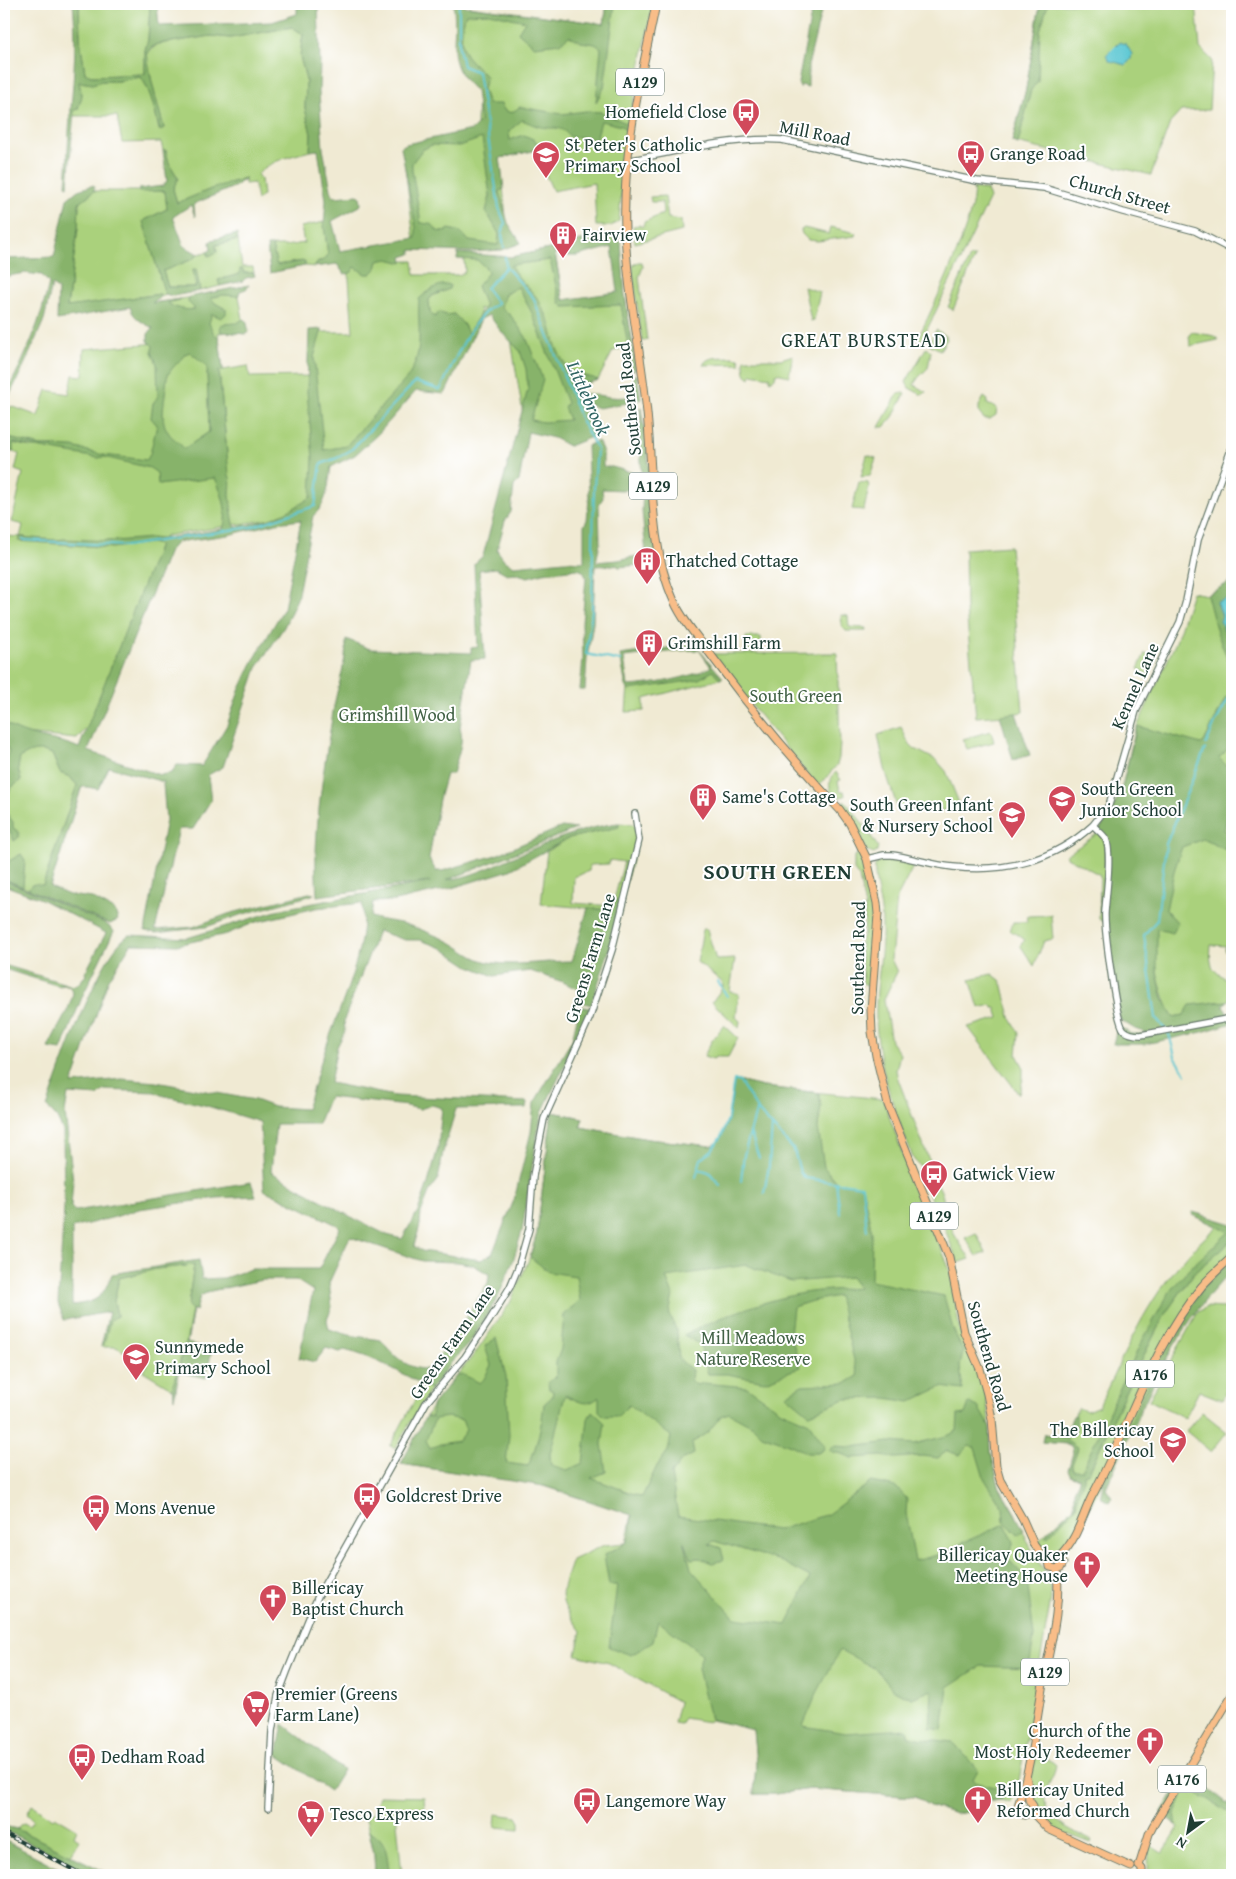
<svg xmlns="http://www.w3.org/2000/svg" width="1236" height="1879" font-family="'Gentium Book Plus',serif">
<rect width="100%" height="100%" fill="#fff"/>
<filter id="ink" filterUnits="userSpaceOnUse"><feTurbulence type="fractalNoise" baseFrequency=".02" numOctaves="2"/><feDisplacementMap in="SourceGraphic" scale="10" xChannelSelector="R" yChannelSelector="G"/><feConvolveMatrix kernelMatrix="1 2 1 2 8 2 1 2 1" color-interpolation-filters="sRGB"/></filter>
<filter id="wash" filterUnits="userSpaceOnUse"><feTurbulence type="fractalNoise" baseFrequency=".0096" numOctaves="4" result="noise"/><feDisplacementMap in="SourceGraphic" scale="20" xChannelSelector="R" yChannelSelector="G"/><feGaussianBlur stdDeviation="1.12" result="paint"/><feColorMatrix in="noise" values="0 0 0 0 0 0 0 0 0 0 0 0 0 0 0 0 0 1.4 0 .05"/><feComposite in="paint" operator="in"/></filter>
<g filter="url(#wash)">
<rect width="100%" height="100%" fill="#f0ead3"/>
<!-- green -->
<path fill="#aad17b" stroke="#648758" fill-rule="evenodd" d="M79 4H150L148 40 145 50V74L97 76H91L85 73 80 39Z
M607 4H653L627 132 619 221 611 226H596L594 183 553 191 540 162 537 150 500 158 509 246 502 250 414 240 403 150 477 132 478 72 463 66 459 19 469 6 604 24Z
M1040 4H1196L1200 48 1212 60 1209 110 1181 111 1170 123 1151 175 1012 142 1026 89Z
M292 27 303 34 300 56 306 80 305 108 311 134 310 151C292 156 271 160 258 174L259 178 261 179 263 195 257 201 254 183 245 184V178L216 187 177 204 173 189 178 178 169 163 166 150 163 151 161 142 122 143 117 116H73L79 81 93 84 101 81H118L141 77C152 93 155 112 159 130L164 128C157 103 150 79 147 53L158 44 211 36 231 38Z
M973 188 987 190 990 198 923 338 921 340H917C930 314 979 212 973 188Z
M94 191H165L167 209 143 221 165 294 161 297 160 294 67 308 78 228 79 203Z
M665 196 668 218 681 220 682 231 635 243 633 226 640 225 641 227 643 226 644 222 663 214 662 202H651L650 197Z
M324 222 328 255 325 259 317 263 315 267 305 266 304 261 276 265 272 246H285L304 243 301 227Z
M831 227 856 233 855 236 818 241 808 240 802 234 801 230 804 228 829 234Z
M238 240 242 267H253L254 273H244L240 270 241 274 218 280 220 286 200 291 196 269 193 270 196 287H168L163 271 193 259 198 254 207 252 209 256 216 245Z
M554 248 564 304 625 296 633 346 613 351 598 380 580 385 574 402 584 426 525 427 508 321 479 308 481 319 444 392 416 387 383 424 320 468 319 493 303 514 165 536 98 715 77 739 24 734 4 726V536L25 537H20L23 525 12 522 23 473 15 470 19 454 13 452 12 443 30 447 58 446H41L4 437V427L11 406 38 416 47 390 69 394 73 375 83 376 84 349 158 343 154 303 238 290 245 331 218 333 223 370 248 366 250 377 311 376 316 332H353L348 266 390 256 402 261H413L415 275H459L465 272 464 259 499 260ZM447 284 449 289 432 296 428 300 430 313 435 317 454 314 427 360 425 293 435 288ZM219 371 227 452 224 473H157L184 449 209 432 207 373Z
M970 257H975L953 310 948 307Z
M638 262H642L643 267 639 277 647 340 642 341 633 274V265Z
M804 287 820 292 814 320 811 321Z
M936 330 945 335 947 339 940 350 929 344Z
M1192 332 1215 336 1218 340 1190 346 1189 335Z
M926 348 931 351 928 368 918 378 914 385 926 392 922 395 909 388 906 382Z
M793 355 789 376 776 373 775 378 770 381V377L751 374 750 378 745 374 744 362 745 359H781Z
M732 357 739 358 741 364 703 365C707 355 722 358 732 357Z
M903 393 905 394 893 417 884 427H879L898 394Z
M984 397 988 400 987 404 997 408 996 415 990 419H984L979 413V406Z
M867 455 876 458 870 476 861 477Z
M859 482 868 483 869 486 864 510 852 509Z
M1010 546 1023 712 1006 715 976 717 966 609 965 549Z
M1232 581V597L1217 602 1232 649V952H1226L1225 948 1227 946 1211 945C1209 968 1212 971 1232 982V989L1228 1001 1212 1002 1184 1015 1173 1017C1161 994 1156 972 1153 946L1099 919 1100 875 1065 856 1097 834 1120 795 1135 731 1176 642 1192 592 1207 595Z
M841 615 848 616 849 627 866 628V631H846L842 627Z
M746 637H761V650H746Z
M837 653 840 743 839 758 837 765 818 787 710 654Z
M1145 653 1157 658 1149 674 1138 669Z
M716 670 723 678 644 699V711L626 712 628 686V687L675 681Z
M901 727 908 742 915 749 936 760 946 771 959 803 957 807C948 810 937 814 933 804L929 803 924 805V808L904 811 897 807 885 769 878 735Z
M4 730 52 754 60 773 70 777 77 785 40 894 4 879Z
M991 731 994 742 967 749 963 739Z
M836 772 841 780 838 781 840 791H844L845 796 836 798C828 789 827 781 836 772Z
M842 802H846L864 825 878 847 877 852 874 854C860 851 857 829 851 818 849 813 845 809 842 804Z
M618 823 633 824 635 826 637 841 621 901 614 900 624 862 610 860 609 864 590 865 589 871 574 877 573 903 612 906 610 910 541 904 547 851 569 838 618 827Z
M860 853C876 895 876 942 868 986L863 983 860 942 864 932 865 907 859 877 854 870V856Z
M892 858 911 862 914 865 897 898 891 959 897 972 884 999 891 1042 900 1054 896 1070 898 1079 929 1160 927 1164 920 1166 914 1160C896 1114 877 1066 876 1016 875 985 884 953 882 921 882 906 873 877 875 865L882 860Z
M1051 915 1053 939 1044 941 1034 966 1020 945 1025 940 1017 934 1010 931 1013 922H1027L1028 916Z
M703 929H707L716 960 735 959 730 991 739 994 736 1017 740 1021 739 1028 712 1002 723 987 722 982 697 962Z
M992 974 1000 980 1003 986 1010 1017 1019 1033 1017 1055 1023 1066V1079L1019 1094 968 1027 999 1018 996 1008H993L992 1005 979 1008 970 979Z
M724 1025 738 1038 728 1057H716L713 1059 704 1056 711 1042Z
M734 1080 763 1087 883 1099 904 1158 950 1270 960 1331 984 1381 990 1428 991 1453 999 1486 1015 1513 1033 1553 1049 1579 1051 1599 1018 1786 1011 1803 1001 1800 981 1802 974 1811 956 1814 930 1806 915 1797 811 1789 775 1794H754L756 1763 753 1729 710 1720 708 1722 684 1718 680 1724 674 1723 679 1702 609 1663 576 1655 581 1631C556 1598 559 1597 572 1560L604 1545 626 1543 632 1515 537 1484 401 1464 433 1404 477 1351 510 1303 530 1257 537 1233 552 1112 583 1118 580 1127 648 1139 711 1146C728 1142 732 1096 734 1080Z
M931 1174C939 1186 946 1196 943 1211L938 1214 920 1175Z
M946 1218 950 1222 954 1234 970 1259 958 1263 943 1224V1220Z
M1218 1226 1232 1233 1200 1264 1143 1342 1089 1472 1126 1390 1165 1314 1194 1273 1232 1239V1258L1203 1286 1077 1532 1058 1555H1054L1050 1558 1034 1545 1074 1506 1080 1478 1071 1476 1069 1470 1078 1448 1068 1444 1042 1442 1044 1434 1064 1437 1078 1408 1087 1411 1099 1406C1133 1335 1156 1278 1218 1226Z
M976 1233 986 1253 977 1256 965 1238Z
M194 1265 188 1305 193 1309 187 1343 182 1348 181 1353 176 1391 143 1371 147 1364 144 1362 116 1347H101L107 1322 117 1316 114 1301 119 1278 156 1269Z
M1206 1307 1225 1308 1232 1312V1379L1222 1400 1199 1391 1185 1418 1149 1400 1198 1312Z
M423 1385 431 1389 411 1421 396 1448 390 1446Z
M1202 1412 1227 1432 1211 1452 1186 1431Z
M1032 1756C1042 1758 1049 1758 1056 1765 1055 1775 1049 1782 1046 1791 1038 1818 1074 1831 1092 1841L1091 1843 1054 1829 1043 1821 1030 1781Z
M1181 1781 1232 1810V1875H1154L1148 1869 1149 1844 1163 1853 1179 1827 1161 1813Z
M379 1796 424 1797 425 1809 396 1811 402 1875H375L374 1853 365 1815 373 1814Z
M32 1805 53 1819 55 1816 77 1829 74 1836 80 1840 71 1855 17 1829 21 1824 24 1823 29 1826 33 1820 27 1814Z
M496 1814 517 1817 520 1822V1829L495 1827Z"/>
<!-- forest -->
<path fill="#87b36b" stroke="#537850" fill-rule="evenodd" d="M73 4H79L80 39 85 73 91 76H97L145 74V50L148 40 150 4H157L159 26 272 22 297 14V4H318L320 63 319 92 323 149 332 195 334 197 357 195 360 196 361 204 360 206 332 221 340 251 416 238V229L401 147 406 144 472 130 480 122 476 91C441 61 460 40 453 4H464V6L604 24 607 4H615L604 88 596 102 601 48 595 44 581 42 569 36 560 43 534 46 518 32 525 21 489 13 466 14C462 25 459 43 465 53 470 62 480 68 486 77L483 89 488 104H501L504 110 511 113 520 107 562 114 586 111 601 112 626 123 630 129 627 132 622 126 601 121 596 140 582 137H570C560 124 555 130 541 127 535 126 528 122 522 120L509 131 510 140 524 135 535 140 541 149 537 148 532 151 500 158 504 189 499 191 508 223 521 243 502 250 471 252 411 250V254L402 257 403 263 388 259 378 261 376 269 371 274H365L355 267 351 273 344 274 337 264 315 267 317 263 325 259 328 255 324 225 326 200 318 150 310 151 311 134 305 108 306 80 300 56 303 34 292 27 231 38 211 36 158 44 151 48 147 53C150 79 157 103 164 128L160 131C155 113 152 93 141 77L118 81H101L93 84 79 82 82 96 78 109 74 110 68 186 66 185C68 160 68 133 71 108 74 73 77 39 73 4ZM482 138 490 196 486 211 499 234 498 245 469 241 461 232 449 229 445 232 437 231C433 223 429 224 421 223L412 170V163L422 150 432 145 460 146Z
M813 4H822V8L808 66V87L801 85 800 88 798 83Z
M1040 4H1048L1040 31 1038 81 1031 90 1018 144 1012 142 1026 89Z
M165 150 169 163 178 178 173 189 177 203 216 187 246 178 236 186 194 204 195 217 191 205 173 217 184 246 198 254 193 259 163 271 168 287H196L193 270 196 269 200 291 173 296 165 294 143 221 167 209 165 191 139 192V189L163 186 167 181 163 151Z
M94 185V191L79 203 78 228 67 307 160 294 161 297 152 303 180 299V300L168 303C173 308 188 311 195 309L188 302 189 297 249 285 246 289 240 291 238 296 223 295 211 298 215 303 226 309V314L221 318 212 314 209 323 214 334 219 338 223 370 219 371 229 475C232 482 230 487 230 495 231 505 232 517 235 527 265 523 287 514 311 497L313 458 307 391 309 330 322 329 314 357 324 450 346 446 408 377C425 350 417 329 419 299 427 292 439 282 450 285L449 289 432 296 429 300 430 313 435 317 439 312 446 315 454 314 464 325 468 333 485 306 477 286 488 273 487 269 477 260 457 259 458 253 511 257 554 248 563 300 618 292 612 247 577 256H567L565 245 600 235 617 236 621 242 625 297 636 369 632 371 621 305 564 307 560 303 550 260 511 265C516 278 529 287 537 298 542 306 548 317 551 326 554 341 558 357 569 368 578 377 588 375 598 380L580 385 577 394C598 392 610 401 632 396L634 391 633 375H637L641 399 628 403 598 408 588 404 581 408 593 419 594 436 569 446 554 438 528 432 519 481 514 486 511 512 505 521 497 550 505 561 514 566 565 561 584 562V526L587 520 589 499 587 446 598 441 603 452V467H612L642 475 639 433 641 423 640 408H641L643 423 645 427 658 563 619 567 616 565 595 566 593 623 587 658 585 690H580L583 658 582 623 586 577 583 571 577 569 543 573 528 577 514 573 507 574 496 568 479 570 485 659 471 660 460 727C465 742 456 759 453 774H446L439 799 429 859 436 871H442L496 855 562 827 576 829 455 877 446 880C468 878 491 867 511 858 546 843 581 828 618 823L619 827 569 838 510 870 452 888 395 901 373 902 371 917C382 921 393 921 405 924 418 928 432 934 444 939 463 947 472 961 495 963 521 966 546 961 572 961L588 908 610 910 614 900 621 901 610 948 591 1005 580 1002 579 990 563 982 530 971 494 976 469 966 442 948 420 940H405L378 931 344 1020 345 1031 337 1047 330 1083 395 1096 527 1102 526 1108 456 1109 443 1152 438 1180 429 1192 421 1213 420 1225 414 1246 422 1251 481 1260 492 1254 514 1200 531 1132 534 1103 572 1040 580 1006 590 1008 580 1034 543 1110 538 1130 522 1231 513 1261 498 1297 471 1341 450 1364 431 1389C402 1374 376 1357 344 1350L340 1352 326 1348 315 1362 299 1358 313 1291 296 1280H262L211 1291 200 1296 196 1311 193 1309 187 1343 212 1349 206 1378 179 1372 174 1399 173 1385 180 1363 182 1348 186 1343 192 1310 188 1306 194 1265 156 1269 119 1278 114 1301 117 1316 110 1320 104 1344 101 1347 109 1312 64 1320 58 1303 64 1207 63 1131 57 1118 47 1107C60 1071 99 952 129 935L187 938 286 908 430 882 317 896C312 833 324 768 334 706 338 684 347 662 346 639L370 649 471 653V648L478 647 474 564 483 556 528 389 526 369 520 351 500 330 489 315 481 319 445 394 416 391 379 433 355 455 331 467C328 485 328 503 313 516L297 599 284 627 257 668 223 767 208 775 211 800 193 829H179L155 930 193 927 228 914 309 893 314 894 309 896 240 915 206 927 156 933 145 931 166 820 163 784 164 782 109 767 98 789 82 786 50 887 69 895 92 898 115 911 118 920 110 924 28 889C33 882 36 884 43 885L77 785 70 777 60 773 52 754C40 749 31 750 20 758L18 768 21 780 11 788 4 806V759L9 753 8 748 4 746V722C26 739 55 737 79 748L159 545 151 543 112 548 18 541 20 537 56 540 64 539 114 541 151 538 161 539 223 529C229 512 222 494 215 478L158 485 157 473 150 468 104 457 98 458 13 443V452H9L4 470V437L41 446 73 447 103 455 147 460 150 454 157 425 151 418 153 403 158 397 157 364 152 352 153 346 148 341V334L153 328C143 323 133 318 130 307L57 320 58 289 52 285 44 320 27 359 7 401 4 400V387H9C27 355 41 319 49 283L42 275 24 273 4 277V259L54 257 67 199 78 190ZM518 287 532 313 567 403 564 407 569 420 544 422 531 420 543 380 526 337 511 316 501 307 505 294ZM190 352 207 366 209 432 184 449C179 441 172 439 168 432 159 419 165 401 166 386 167 382 166 379 168 375 173 365 181 361 185 354ZM643 488 642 511 646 554 618 560 596 562 600 543 599 504 603 498 602 489 623 490ZM301 520 284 608 251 665 239 691 227 725 202 766 177 765 171 773 160 775 88 751 169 551 177 542 228 535 276 523ZM362 903C369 946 339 1008 325 1050 318 1069 313 1089 306 1109L274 1107 255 1100 156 1082 122 1079 72 1084 108 981 131 944 177 945 227 934 256 922 316 908ZM104 1090 155 1092 161 1095 204 1105 260 1122 264 1190 337 1225 340 1228 319 1269H251L224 1278 202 1279 199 1260 112 1274C102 1298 98 1302 72 1305V1228L115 1217 139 1209 217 1198 256 1196 251 1182 75 1211 71 1207 73 1180 65 1113 68 1094 98 1096ZM329 1097 407 1106 420 1109 432 1105 442 1108 438 1148 428 1183 418 1211 402 1239 387 1235 355 1219 271 1172 276 1124H318ZM350 1237 422 1261 458 1262 473 1265 489 1274 488 1283 459 1329 429 1369C407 1370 394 1356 381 1340L349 1335 329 1329 327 1320 332 1307 329 1283Z
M237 234 238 240 216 245 217 252 209 256 207 252 211 250 210 242 212 240Z
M267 246H272L277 265 305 261V266L270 273Z
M240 269H243L244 273H254L255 276 246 278 243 281 220 286 218 280 240 274Z
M243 319 246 320 249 332 246 334 221 332 220 327 222 324 237 323Z
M1232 581V597L1217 602 1222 616V628C1233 640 1232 654 1232 669L1217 633 1207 595Z
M694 644 723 678 720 679 713 671 699 679 689 681 629 690 626 687 620 655ZM699 650 711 667C690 678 651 685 628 686L624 657 677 651Z
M1226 697H1230L1232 701V740L1229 748 1219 758 1232 771V813L1228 812 1224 830 1232 835V853L1203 839 1182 847 1174 871 1166 910 1178 923 1173 933 1157 929V973L1163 998 1173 1017 1184 1015 1190 1005 1228 1001 1223 1005 1228 1015H1232V1023L1202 1032 1145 1044H1113L1116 1032 1123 1029 1131 1034H1149L1135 1029 1120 1020 1105 915 1107 847 1099 831 1120 795 1137 726 1201 744 1204 742Z
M1016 713 1030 755 1013 760 1000 715Z
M4 810 13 822V828L19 832V837L14 841 7 825 4 827Z
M21 854 25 860 23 887 4 879V864Z
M4 880 105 923 114 931 83 995 61 1050 48 1048C56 1029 69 1013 73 993L70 987 65 985 59 986 4 969V965L73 986 78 984 86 975 85 973 106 933 41 899 4 885Z
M734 1080 763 1087 819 1093 821 1106 818 1128 824 1167 836 1182 862 1186 872 1232 871 1281 944 1296 953 1329 963 1351 960 1367 963 1390 941 1387 910 1402 886 1398 845 1399 809 1414 786 1395 802 1385 846 1383 858 1376 838 1296 812 1301 793 1307 790 1334 801 1367 765 1381 727 1374H708L700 1344 684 1335C717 1318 754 1304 790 1296 812 1290 836 1290 859 1288L851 1277 791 1282 746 1265 666 1277 673 1295 669 1315 677 1331 679 1359 692 1370 691 1381 697 1385 703 1383 747 1387 781 1411 809 1423 825 1446 823 1450 818 1453H807L791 1445 762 1435 753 1426 729 1413 721 1416 708 1432 692 1443 694 1454 682 1460 671 1474 678 1516 778 1530 828 1514 871 1482 896 1487 907 1499 906 1513 915 1561 941 1554 960 1544 1005 1524 1014 1542 1006 1557 1027 1579 1034 1637 1029 1668 981 1666 948 1687 942 1730 930 1728 932 1690 912 1698 893 1690 876 1669 840 1650 817 1693 803 1726 846 1733 907 1729 909 1737 953 1742 978 1770 973 1779 977 1783 1005 1789 1001 1800 981 1802 974 1811 956 1814 930 1806 915 1797 811 1789 775 1794H754L756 1763 753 1730 710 1719 698 1668 702 1654 658 1621 653 1642 631 1655 609 1647 617 1585H609L604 1555 626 1543 630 1535 632 1515 544 1486 401 1464 426 1416 433 1418 431 1416 433 1404 456 1376 462 1374 480 1383 484 1379 491 1365 485 1346 496 1338 506 1376 509 1435 506 1463 528 1466C537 1447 542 1424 544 1404L552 1397 553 1391 549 1389 548 1382 556 1377V1362L561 1349 564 1315 580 1300 576 1276 549 1272 530 1257 537 1233 552 1112 583 1118 580 1127 648 1139 711 1146C728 1142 732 1096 734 1080ZM565 1395C578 1401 587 1408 599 1397V1411L604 1416H618L629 1405 671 1436 668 1451 657 1466 642 1497 591 1478 606 1472 602 1444 605 1423 592 1411 588 1419 583 1463 567 1470 551 1465 550 1454ZM448 1417 462 1420 466 1430 458 1441 440 1444 430 1449 426 1440 435 1419ZM684 1540 691 1559 700 1558 712 1563 724 1560 721 1548 709 1544 714 1541 778 1560 810 1577 787 1625 735 1618 691 1569Z
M1193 1212 1232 1224V1240L1194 1273 1165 1314 1126 1390 1089 1472 1084 1474V1479L1078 1492 1076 1507 1047 1538 1045 1536 1074 1506V1491L1080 1478 1071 1476 1068 1470 1073 1453 1072 1447 1068 1444 1042 1442 1044 1434 1064 1437 1073 1416 1076 1415V1431L1070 1434 1066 1439 1078 1448 1072 1465 1073 1470H1082L1140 1345 1170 1291 1189 1269 1229 1232 1192 1215Z
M1232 1260V1271C1171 1329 1140 1413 1106 1488L1112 1497 1109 1502 1100 1497 1105 1477 1171 1334 1205 1285Z
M969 1403 978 1407 990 1428 991 1453 999 1486 1024 1530 1018 1535 1004 1521 1003 1508 984 1478 975 1448 969 1446 960 1455 947 1451 938 1458 922 1456 895 1458 881 1456 851 1458C844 1453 836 1454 829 1450L833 1446 852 1447 890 1442 914 1444 947 1436 957 1431 958 1415 965 1414Z
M283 1724 343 1770 330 1791 277 1755Z
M1201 1781 1208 1785 1207 1788 1226 1802 1232 1804V1813L1202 1797 1193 1788 1195 1783 1198 1784Z
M1179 1784 1185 1791 1175 1814 1177 1825 1161 1813Z
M4 1826 17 1829 112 1875H94L4 1830Z
M369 1831C389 1840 386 1856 390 1875H375L374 1853Z
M4 1840 72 1875H4Z"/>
<!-- water -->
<path fill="#5bc7d3" stroke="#3d8284" d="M1119 42 1126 44 1132 54 1131 59 1126 65 1110 61 1106 55Z
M1232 597V649C1229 636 1224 631 1220 621L1222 616 1217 602Z"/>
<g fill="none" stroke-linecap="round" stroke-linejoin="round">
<!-- stream -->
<path stroke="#5bc7d3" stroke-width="2" d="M459 4V48L463 66 478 72 499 208 505 223 502 234 504 247
M505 257 506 267 533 297 581 420 597 449 594 487 592 610 586 654 621 661
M1230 464H1232
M23 540 126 546 251 527 315 506 321 464 337 458 351 450 415 382 440 390C452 367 473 312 498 304L486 288 506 267
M1206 744 1215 723 1232 693
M718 982 727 996
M1186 1074 1175 1057 1169 1034 1156 1018 1144 935 1157 920 1166 844 1205 749
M750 1132 759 1158
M699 1169 709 1172 720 1185
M696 1177 701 1159 712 1150 722 1135 728 1118 734 1080 740 1082 759 1112 794 1150 800 1172 805 1178 862 1186 867 1231
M741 1181 744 1155 757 1108
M836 1183 840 1213
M764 1193 769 1166 772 1126"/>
</g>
</g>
<g filter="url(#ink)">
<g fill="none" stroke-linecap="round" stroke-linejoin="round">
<!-- tertiary casing -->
<g stroke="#687a6c" stroke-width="8">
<path id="tertiary" d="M627 161C678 151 731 137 782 140L977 181 1044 188 1123 212 1195 231 1232 250
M1232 447 1198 540 1186 601 1180 622 1136 711 1109 805 1093 825C1097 830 1103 834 1106 839 1112 854 1106 895 1105 912 1104 927 1116 1022 1124 1030 1128 1034 1135 1035 1141 1035L1232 1018
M867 859 884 855H892C913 858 932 865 953 867 1004 873 1054 861 1093 825
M268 1808 272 1731 278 1696 287 1672 318 1596 415 1423 426 1403 465 1357 489 1321 510 1287 518 1268 529 1229 533 1176 544 1119 590 1017 612 950 639 840 635 814"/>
</g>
<!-- primary casing -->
<g stroke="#687a6c" stroke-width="9">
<path id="primary" d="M656 4C641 78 622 152 625 229 627 295 643 359 648 424 653 481 650 549 674 601 684 623 700 640 714 659 753 712 795 762 840 810L850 824 867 859 877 903 878 914 871 1010 872 1032 876 1056 888 1105 949 1257 964 1332 980 1369 987 1394 992 1419 996 1466 1000 1480 1023 1520 1034 1545 1042 1556 1049 1560
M1060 1556C1077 1540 1082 1516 1092 1496 1130 1427 1151 1347 1202 1286 1211 1276 1222 1266 1232 1257
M1049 1560 1050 1567 1057 1569
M1057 1569 1061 1567 1063 1563 1060 1556
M1027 1780 1029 1800 1033 1806 1032 1812
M1032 1812 1024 1815 1019 1811 1018 1806C1031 1766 1036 1724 1043 1683 1050 1645 1061 1609 1057 1569
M1032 1812 1048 1829 1131 1867
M1139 1866 1149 1834 1153 1826 1232 1695
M1139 1866 1142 1869V1875"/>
</g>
<!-- tertiary -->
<use href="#tertiary" stroke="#fff" stroke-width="5.5"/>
<!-- primary -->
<use href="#primary" stroke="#f8bd88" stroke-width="7"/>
<!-- rail casing -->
<g stroke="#1f3d34" stroke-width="4">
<path id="rail" d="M4 1833 83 1875"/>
</g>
<!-- rail -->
<use href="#rail" stroke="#fff" stroke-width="2" stroke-dasharray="5.5" stroke-linecap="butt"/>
</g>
</g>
<!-- icons -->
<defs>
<g id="bus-pin" transform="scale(1.4375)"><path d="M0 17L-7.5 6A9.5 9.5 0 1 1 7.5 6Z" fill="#d1495b" stroke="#fff"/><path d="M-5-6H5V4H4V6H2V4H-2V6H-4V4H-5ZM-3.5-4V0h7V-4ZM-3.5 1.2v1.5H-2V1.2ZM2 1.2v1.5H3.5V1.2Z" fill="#fff"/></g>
<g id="school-pin" transform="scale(1.4375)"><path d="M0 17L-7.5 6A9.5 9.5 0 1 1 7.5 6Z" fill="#d1495b" stroke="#fff"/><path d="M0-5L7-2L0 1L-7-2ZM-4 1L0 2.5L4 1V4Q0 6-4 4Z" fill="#fff"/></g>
<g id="building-pin" transform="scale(1.4375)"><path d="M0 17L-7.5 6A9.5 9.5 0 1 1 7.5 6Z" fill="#d1495b" stroke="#fff"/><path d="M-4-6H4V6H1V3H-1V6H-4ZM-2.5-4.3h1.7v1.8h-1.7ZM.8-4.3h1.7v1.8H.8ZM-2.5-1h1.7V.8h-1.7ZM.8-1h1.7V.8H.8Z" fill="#fff"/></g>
<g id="church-pin" transform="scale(1.4375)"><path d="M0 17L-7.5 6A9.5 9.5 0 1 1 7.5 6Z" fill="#d1495b" stroke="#fff"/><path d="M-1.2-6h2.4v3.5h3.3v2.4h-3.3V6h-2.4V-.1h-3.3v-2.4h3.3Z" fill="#fff"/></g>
<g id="supermarket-pin" transform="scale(1.4375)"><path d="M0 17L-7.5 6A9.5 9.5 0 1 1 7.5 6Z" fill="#d1495b" stroke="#fff"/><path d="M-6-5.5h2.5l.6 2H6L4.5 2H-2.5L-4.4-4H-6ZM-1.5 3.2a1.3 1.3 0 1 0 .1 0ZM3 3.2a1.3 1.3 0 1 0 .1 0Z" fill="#fff"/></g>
</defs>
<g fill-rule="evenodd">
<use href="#bus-pin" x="746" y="112"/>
<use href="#bus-pin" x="971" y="154"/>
<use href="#school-pin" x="546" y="155"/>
<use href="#building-pin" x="563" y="235"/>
<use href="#building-pin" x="647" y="561"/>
<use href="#building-pin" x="649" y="643"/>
<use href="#building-pin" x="703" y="797"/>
<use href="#school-pin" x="1062" y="799"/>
<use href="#school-pin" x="1012" y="815"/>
<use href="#bus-pin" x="934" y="1174"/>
<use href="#school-pin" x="136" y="1357"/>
<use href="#school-pin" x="1173" y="1440"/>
<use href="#bus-pin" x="367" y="1496"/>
<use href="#bus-pin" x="96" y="1508"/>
<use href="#church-pin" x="1087" y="1565"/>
<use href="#church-pin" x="273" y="1598"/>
<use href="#supermarket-pin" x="256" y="1704"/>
<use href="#church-pin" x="1150" y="1741"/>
<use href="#bus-pin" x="82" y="1757"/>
<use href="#church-pin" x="978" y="1800"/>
<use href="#bus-pin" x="587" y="1801"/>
<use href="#supermarket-pin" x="311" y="1814"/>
</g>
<g text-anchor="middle" stroke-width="4" stroke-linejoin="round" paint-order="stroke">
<!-- shield labels -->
<g fill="#fff" stroke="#627771" stroke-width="1">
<rect x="616" y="68.5" width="48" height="27" rx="4"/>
<rect x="629" y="472.5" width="48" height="27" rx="4"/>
<rect x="910" y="1202.5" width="48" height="27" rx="4"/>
<rect x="1126" y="1360.5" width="48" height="27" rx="4"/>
<rect x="1021" y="1658.5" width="48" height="27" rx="4"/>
<rect x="1158" y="1765.5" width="48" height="27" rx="4"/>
</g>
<g font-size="16" font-weight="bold" fill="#1f3d34">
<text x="640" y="88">A129</text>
<text x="653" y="492">A129</text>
<text x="934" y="1222">A129</text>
<text x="1150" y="1380">A176</text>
<text x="1045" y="1678">A129</text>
<text x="1182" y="1785">A176</text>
</g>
<!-- poi labels -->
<g font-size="18" fill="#1f3d34" stroke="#fff" text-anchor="start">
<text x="727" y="118" text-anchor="end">Homefield Close</text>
<text x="565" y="151">St Peter's Catholic<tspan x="565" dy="21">Primary School</tspan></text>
<text x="990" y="160">Grange Road</text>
<text x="582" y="241">Fairview</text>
<text x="666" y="567">Thatched Cottage</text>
<text x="668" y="649">Grimshill Farm</text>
<text x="1081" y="795">South Green<tspan x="1081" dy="21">Junior School</tspan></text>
<text x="722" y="803">Same's Cottage</text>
<text x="993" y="811" text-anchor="end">South Green Infant<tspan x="993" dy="21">&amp; Nursery School</tspan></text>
<text x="953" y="1180">Gatwick View</text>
<text x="155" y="1353">Sunnymede<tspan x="155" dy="21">Primary School</tspan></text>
<text x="1154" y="1436" text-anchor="end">The Billericay<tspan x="1154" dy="21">School</tspan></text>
<text x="386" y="1502">Goldcrest Drive</text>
<text x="115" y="1514">Mons Avenue</text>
<text x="1068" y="1561" text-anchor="end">Billericay Quaker<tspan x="1068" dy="21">Meeting House</tspan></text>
<text x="292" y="1594">Billericay<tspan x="292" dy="21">Baptist Church</tspan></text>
<text x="275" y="1700">Premier (Greens<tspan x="275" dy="21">Farm Lane)</tspan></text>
<text x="1131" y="1737" text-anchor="end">Church of the<tspan x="1131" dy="21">Most Holy Redeemer</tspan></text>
<text x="101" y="1763">Dedham Road</text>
<text x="997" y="1796">Billericay United<tspan x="997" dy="21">Reformed Church</tspan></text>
<text x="606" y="1807">Langemore Way</text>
<text x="330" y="1820">Tesco Express</text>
</g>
<!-- street labels -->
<g font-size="18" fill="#1f3d34" stroke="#fff">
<text transform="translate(815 133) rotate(11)" y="6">Mill Road</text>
<text transform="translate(1120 194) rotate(16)" y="6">Church Street</text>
<text transform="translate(629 399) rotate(-96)" y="6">Southend Road</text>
<text transform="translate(1135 686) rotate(-66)" y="6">Kennel Lane</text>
<text transform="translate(590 958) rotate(-73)" y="6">Greens Farm Lane</text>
<text transform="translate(858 958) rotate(-89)" y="6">Southend Road</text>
<text transform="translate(452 1342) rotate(-55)" y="6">Greens Farm Lane</text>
<text transform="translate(989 1356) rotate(74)" y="6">Southend Road</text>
</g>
<!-- park labels -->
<g font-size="18" fill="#426246" stroke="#fff">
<text x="796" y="702">South Green</text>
<text x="397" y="721">Grimshill Wood</text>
<text x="753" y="1344">Mill Meadows<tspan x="753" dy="21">Nature Reserve</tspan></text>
</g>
<!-- water labels -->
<g font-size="19" font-style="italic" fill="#316664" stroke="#fff">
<text transform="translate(589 398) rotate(66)" y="7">Littlebrook</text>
</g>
<!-- quarter labels -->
<g font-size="20" letter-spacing="1" fill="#1f3d34" stroke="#fff">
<text x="864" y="347">GREAT BURSTEAD</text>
</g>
<!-- district labels -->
<g font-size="22" font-weight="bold" letter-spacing="1" fill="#1f3d34" stroke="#fff">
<text x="778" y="879">SOUTH GREEN</text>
</g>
</g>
<!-- margin -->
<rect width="1236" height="1879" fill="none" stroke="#fff" stroke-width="20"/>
<!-- north arrow -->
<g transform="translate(1188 1832) rotate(212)" stroke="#ffffff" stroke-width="4" paint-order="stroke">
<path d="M0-4L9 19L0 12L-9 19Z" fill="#1f3d34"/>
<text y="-8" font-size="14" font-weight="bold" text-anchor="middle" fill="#1f3d34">N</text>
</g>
</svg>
